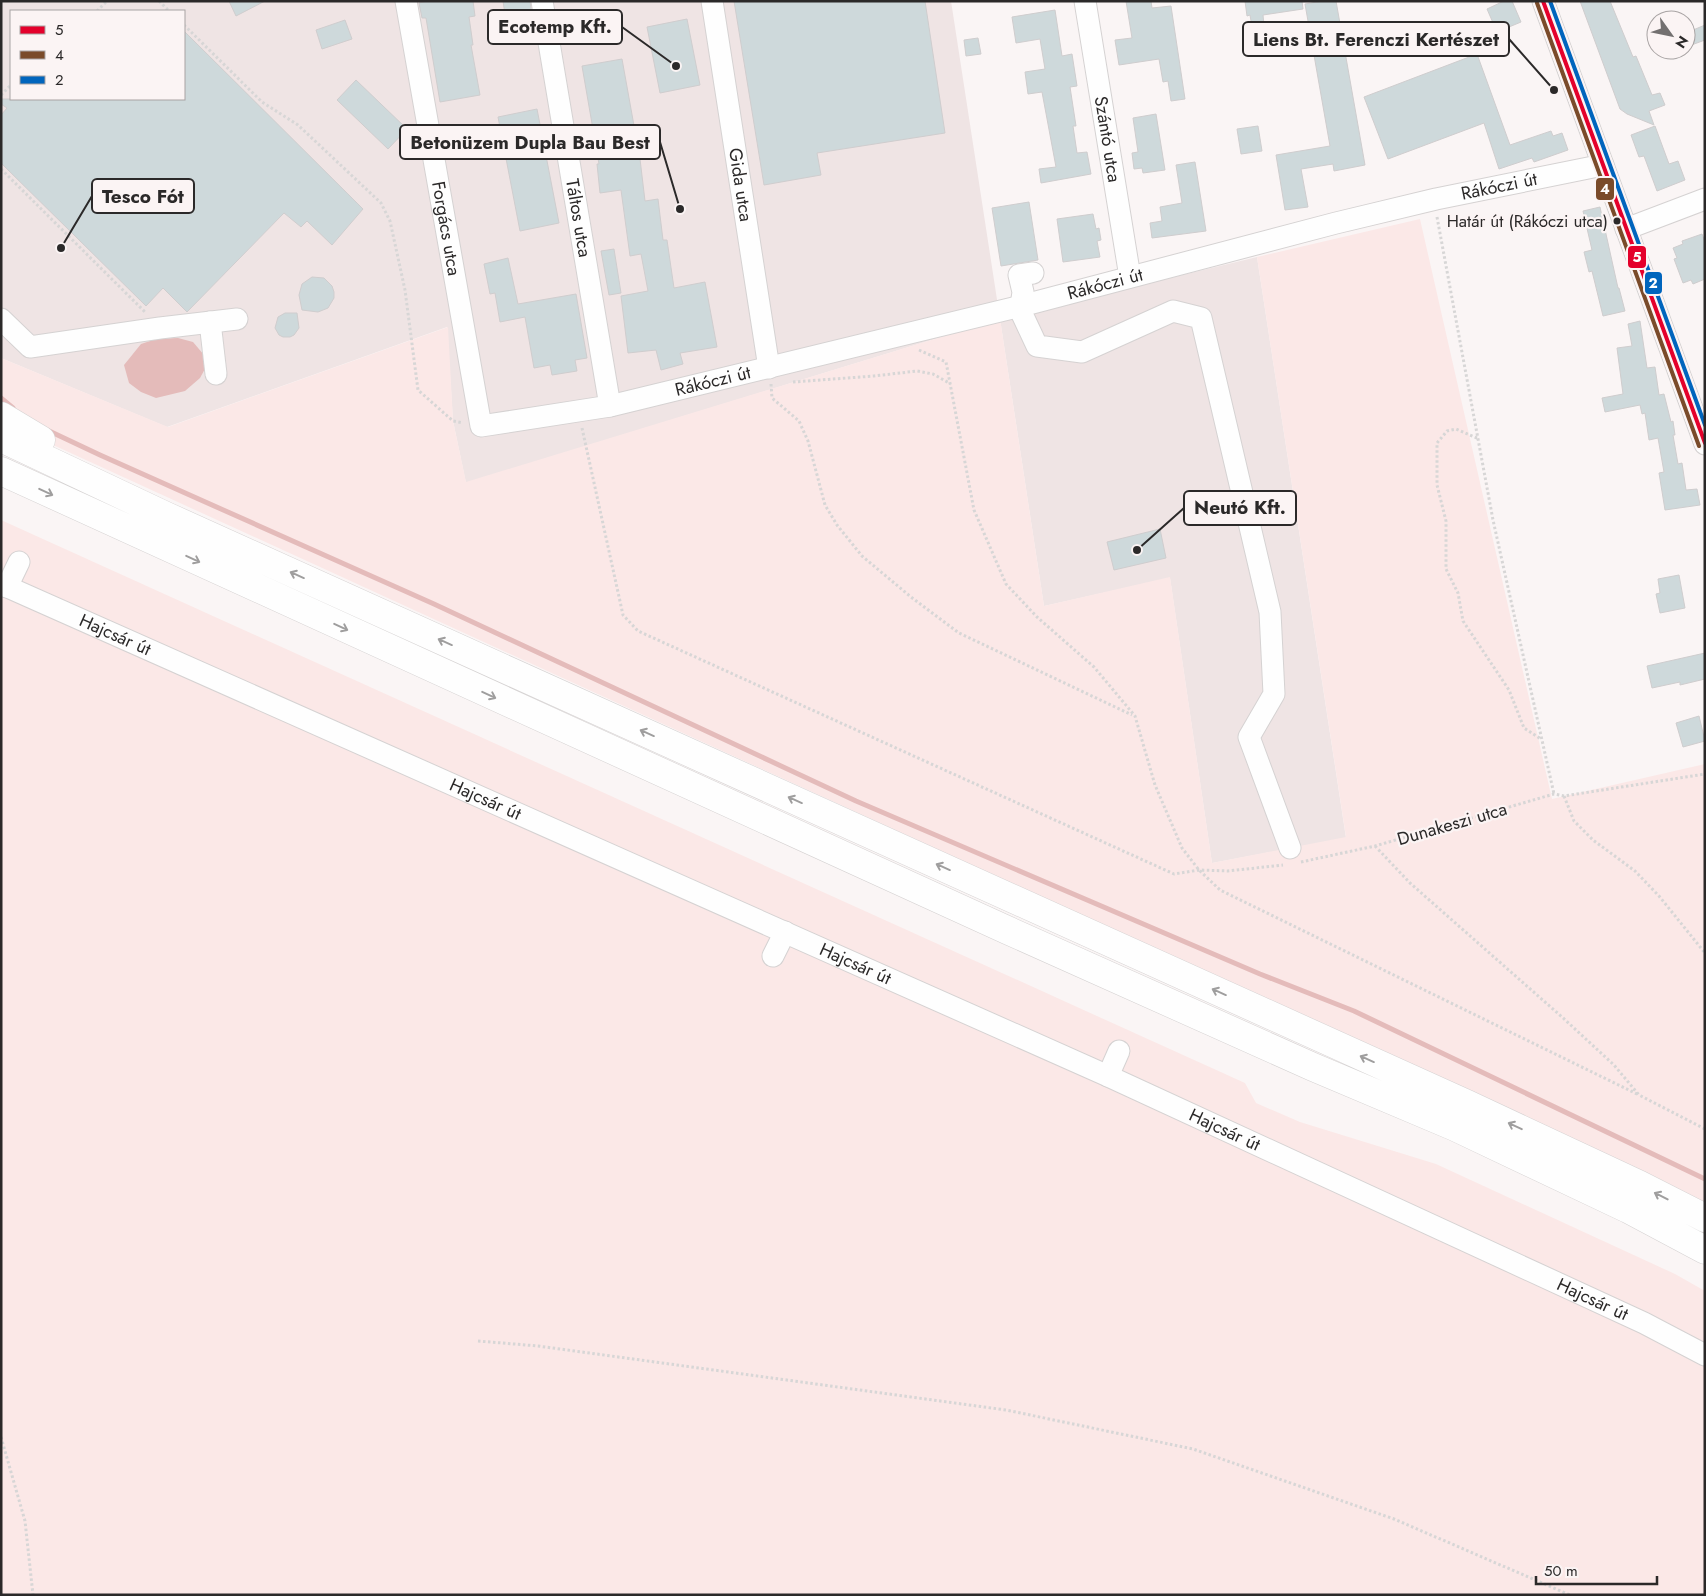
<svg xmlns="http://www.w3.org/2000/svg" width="1706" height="1596" font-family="Jost,sans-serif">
<rect width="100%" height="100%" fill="#faf5f5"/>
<!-- built -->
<path fill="#efe4e4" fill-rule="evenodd" d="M1 1H951L1000 319 1257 257 1346 838 1212 863 1170 578 1044 606 1000 319 466 483 453 421 447 327 167 427 1 358ZM11 11H184V99H11Z"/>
<!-- green -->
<path fill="#fbe8e7" d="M1420 219 1552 799 1705 764V1209L1337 1032 40 439 1 409V358L168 427 448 327 453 421 466 482 1000 319 1044 606 1170 577 1212 863 1346 837 1257 257Z
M1 520 1245 1083 1256 1103 1300 1122 1436 1164 1675 1274 1705 1291V1595H1Z"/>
<!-- water -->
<path fill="#e4bbba" d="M178 338 193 342 204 355 206 367 200 378 185 391 156 398 141 392 129 383 124 365 141 344 156 339Z"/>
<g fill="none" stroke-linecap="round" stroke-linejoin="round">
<!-- stream -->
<path stroke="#e4bbba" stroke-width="5" d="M1 398 13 408
M47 430 100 455 434 604 856 801 1260 974 1354 1011 1705 1179"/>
</g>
<!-- building -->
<path fill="#ced9db" stroke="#cfcdce" d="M229 1H265L236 16Z
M427 1H473L475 16 469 17 473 45H471L480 95 440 102 426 18H422L419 3Z
M503 1H530L534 30 508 34Z
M734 1H925L945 133 817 153 821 175 764 185Z
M1126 1H1151L1152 8 1171 6 1185 99 1171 101 1168 81 1163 82 1159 59 1119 65 1115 40 1132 38Z
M1245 1H1302L1303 9 1263 15 1264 25 1252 27 1250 15 1247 16Z
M1323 1H1336L1365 165 1334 171 1333 164 1301 169 1308 207 1285 210 1276 155 1330 146 1305 4Z
M1504 1H1512L1521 22 1497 32 1487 9Z
M1580 1H1610L1633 57 1636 56 1652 95 1660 93 1665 105 1649 111 1654 125 1627 114 1620 109Z
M1055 10 1062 56 1072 54 1077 86 1070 87 1076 126H1073L1077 153 1087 152 1091 174 1041 183 1039 169 1056 167 1042 92 1028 94 1025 72 1045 69 1040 39 1016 43 1012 17Z
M687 19 700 85 660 93 647 27Z
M345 20 352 39 322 49 316 30Z
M1705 25V40L1686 47V33Z
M184 31 363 209 332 245 307 221 301 227 284 213 187 312 163 288 146 306 1 163V115L7 108 1 104V99H184Z
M978 38 981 54 966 56 964 40Z
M1477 54 1510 145 1551 131 1553 136 1562 133 1568 150 1534 162 1532 158 1499 169 1484 123 1388 159 1364 97Z
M622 59 640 159 645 201 658 199 663 240H667L674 288 705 282 717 347 680 353 683 364 661 370 656 350 628 353 621 296 648 291 641 254 630 256 621 190 600 193 597 164H599L582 66Z
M356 80 407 129 388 149 337 100Z
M537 109 559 223 520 231 498 117Z
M1156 114 1165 170 1143 173 1142 168 1134 169 1132 153 1138 152 1133 118Z
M1258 126 1262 151 1241 154 1237 129Z
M1655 126 1669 164 1678 161 1685 180 1657 191 1644 156 1639 157 1631 135Z
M1195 162 1206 231 1152 238 1150 223 1162 221 1160 207 1182 203 1176 165Z
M1029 202 1038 260 1001 266 992 208Z
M1600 207 1618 288H1619L1625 311 1603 316 1592 271 1589 272 1584 252 1592 250 1583 211Z
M1093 214 1096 229 1099 228 1101 240 1097 241 1100 257 1063 262 1057 219Z
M1702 234 1705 242V279L1693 284 1691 280 1683 283 1674 259 1677 258 1673 248 1683 244 1682 241Z
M614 249 621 293 609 295 601 251Z
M508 258 518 304 576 294 587 358 575 360 577 371 552 375 550 365 534 368 525 317 500 322 495 293 490 294 484 264Z
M312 277 324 278 332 286 334 292V298L328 308 318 312 302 310 299 295 302 284Z
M285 313H297L299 328 294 335 290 337H283L279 335 275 328 278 317Z
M1640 321 1647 368 1655 367 1659 395 1664 394 1671 422 1673 421 1675 435H1673L1678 464 1682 463 1686 490 1697 489 1700 505 1665 510 1659 473 1664 472 1658 438 1649 440 1645 413 1642 414 1640 405 1605 412 1602 398 1623 394 1617 348 1632 346 1628 324Z
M1160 529 1166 558 1114 570 1107 542Z
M1679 575 1685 608 1660 613 1656 594 1660 593 1658 579Z
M1705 653V679L1680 685V682L1652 688 1647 666Z
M1699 716 1705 741 1683 747 1676 723Z"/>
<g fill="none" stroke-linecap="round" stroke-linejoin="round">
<!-- minor casing -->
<g stroke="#d5d2d2" stroke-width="23">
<g id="minor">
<path id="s1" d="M406 1 481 426 610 406 1021 306 1336 223 1436 199 1603 165"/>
<path id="s2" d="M542 1 610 406"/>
<path id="s3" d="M712 1 769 368"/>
<path id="s4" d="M1085 1 1130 277"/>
<path d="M1543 1 1705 444"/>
<path d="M1626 229 1705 199"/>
<path d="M1033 273 1019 275 1023 292 1021 306 1022 314 1037 346 1082 352 1173 311 1201 318 1270 612 1274 694 1249 737 1290 848"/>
<path d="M1 319 30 347 160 328 237 319"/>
<path d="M210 322 216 374"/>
<path id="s5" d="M1 584 1108 1076 1644 1323 1705 1355"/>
<path d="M7 587 19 562"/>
<path d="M773 956 785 932"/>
<path d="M1108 1076 1119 1051"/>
</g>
</g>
<!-- highway casing -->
<g stroke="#d5d2d2" stroke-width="29">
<path id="highway" d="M1 416 41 440
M1 438 164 515 1467 1104 1640 1185 1705 1218
M1 471 1007 930 1313 1067 1455 1127 1628 1209 1705 1250"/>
</g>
<!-- path -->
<path stroke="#d7d6d6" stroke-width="3" stroke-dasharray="2.5 2.5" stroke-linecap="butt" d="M159 1 169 11
M97 11 107 1
M184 25 262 102 298 125 381 203 390 221 405 290 418 390 453 421 463 423
M1 95 11 85
M1 169 146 313
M1437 217 1493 520 1554 794
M919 350 946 362 974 510 1006 584 1037 617 1094 667 1135 716 1155 785 1182 848 1199 870 1220 890 1639 1095
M793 382 874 376 917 371 933 374 951 384
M771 384 772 398 799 421 808 441 825 505 837 525 862 556 911 597 959 633 1132 715
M582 428 623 615 638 631 1174 874 1199 870 1228 871 1283 865
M1477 438 1456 429 1447 431 1437 443V485L1446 521V569L1458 593 1463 621 1509 690 1524 728 1541 739
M1564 796 1574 821 1593 840 1635 871 1659 896 1705 953
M1375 846 1410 883 1562 1017 1614 1065 1639 1095 1705 1129
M1301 862 1375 846 1554 794 1564 796 1705 774
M478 1341 538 1346 1006 1410 1193 1449 1394 1519 1570 1595
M1 1437 25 1521 33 1595"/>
<!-- minor -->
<use href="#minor" stroke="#fefefe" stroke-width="21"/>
<!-- highway -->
<use href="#highway" stroke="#fefefe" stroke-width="28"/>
<!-- bus-1 casing -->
<g stroke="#fbf4f4" stroke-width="8">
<path id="bus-1" d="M1543 1 1705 443"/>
</g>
<!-- bus-2 casing -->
<g stroke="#fbf4f4" stroke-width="8">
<path id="bus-2" d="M1537 3 1699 446"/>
</g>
<!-- bus-3 casing -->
<g stroke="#fbf4f4" stroke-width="8">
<path id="bus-3" d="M1550 1 1705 425"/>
</g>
<!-- bus-1 -->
<use href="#bus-1" stroke="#e4002b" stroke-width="4"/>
<!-- bus-2 -->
<use href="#bus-2" stroke="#7a4b2a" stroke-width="4"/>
<!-- bus-3 -->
<use href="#bus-3" stroke="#0065bd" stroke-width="4"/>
</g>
<!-- one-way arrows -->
<defs><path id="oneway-shaft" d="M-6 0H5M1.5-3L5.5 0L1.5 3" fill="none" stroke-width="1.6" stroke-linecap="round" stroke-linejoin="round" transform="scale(1.25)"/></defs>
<g stroke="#9f9e9e">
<use href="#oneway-shaft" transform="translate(46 492) rotate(25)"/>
<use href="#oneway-shaft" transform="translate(193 559) rotate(25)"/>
<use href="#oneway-shaft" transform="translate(297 575) rotate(-156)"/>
<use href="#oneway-shaft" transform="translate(341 627) rotate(25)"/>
<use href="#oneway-shaft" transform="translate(445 642) rotate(-156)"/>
<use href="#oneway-shaft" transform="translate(489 695) rotate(25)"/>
<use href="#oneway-shaft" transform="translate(647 733) rotate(-156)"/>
<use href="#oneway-shaft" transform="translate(795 800) rotate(-156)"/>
<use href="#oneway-shaft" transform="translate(943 867) rotate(-156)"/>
<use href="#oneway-shaft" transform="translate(1219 992) rotate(-156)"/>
<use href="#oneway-shaft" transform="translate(1367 1059) rotate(-156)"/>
<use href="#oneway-shaft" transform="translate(1515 1126) rotate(-155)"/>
<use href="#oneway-shaft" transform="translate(1661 1196) rotate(-153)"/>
</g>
<!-- markers -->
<circle fill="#2b2929" stroke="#fbf4f4" stroke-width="2" cx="1617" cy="221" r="4.5"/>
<g text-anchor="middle" stroke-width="4.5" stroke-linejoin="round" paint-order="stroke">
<!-- bus labels -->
<g font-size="17" fill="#2b2929" stroke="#fbf4f4" text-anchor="end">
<text x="1608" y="227">Határ út (Rákóczi utca)</text>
</g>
<!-- street labels -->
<g font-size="18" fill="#2b2929" stroke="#fbf4f4">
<text dy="6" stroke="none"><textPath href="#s4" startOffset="140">Szántó utca</textPath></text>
<text dy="6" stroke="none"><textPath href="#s3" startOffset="186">Gida utca</textPath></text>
<text dy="6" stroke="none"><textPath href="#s1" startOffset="1478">Rákóczi út</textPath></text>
<text dy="6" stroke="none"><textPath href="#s2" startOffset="220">Táltos utca</textPath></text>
<text dy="6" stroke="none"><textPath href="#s1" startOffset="231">Forgács utca</textPath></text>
<text dy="6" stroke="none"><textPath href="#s1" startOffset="1072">Rákóczi út</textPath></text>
<text dy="6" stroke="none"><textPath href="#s1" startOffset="668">Rákóczi út</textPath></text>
<text dy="6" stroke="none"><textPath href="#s5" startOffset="125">Hajcsár út</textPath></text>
<text dy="6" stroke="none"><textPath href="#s5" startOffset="530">Hajcsár út</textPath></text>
<text transform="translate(1452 824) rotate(-16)" y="6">Dunakeszi utca</text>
<text dy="6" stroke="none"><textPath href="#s5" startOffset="935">Hajcsár út</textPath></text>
<text dy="6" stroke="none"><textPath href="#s5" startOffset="1340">Hajcsár út</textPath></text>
<text dy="6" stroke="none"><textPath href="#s5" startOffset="1745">Hajcsár út</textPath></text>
</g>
</g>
<!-- callouts -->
<path fill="none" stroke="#2b2929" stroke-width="2" d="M676 66L622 27M1554 90L1509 39M680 209L660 142M61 248L92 196M1137 550L1184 508"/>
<g fill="#2b2929" stroke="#fbf4f4" stroke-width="2">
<circle cx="676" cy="66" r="5"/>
<circle cx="1554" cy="90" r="5"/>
<circle cx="680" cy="209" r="5"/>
<circle cx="61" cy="248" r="5"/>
<circle cx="1137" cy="550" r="5"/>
</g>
<g fill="#fbf4f4" stroke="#2b2929" stroke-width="2">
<rect x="488" y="10" width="134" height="34" rx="5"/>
<rect x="1243" y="22" width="266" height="34" rx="5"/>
<rect x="400" y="125" width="260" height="34" rx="5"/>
<rect x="92" y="179" width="102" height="34" rx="5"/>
<rect x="1184" y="491" width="112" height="34" rx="5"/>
</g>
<g font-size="19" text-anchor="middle" font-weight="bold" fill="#2b2929">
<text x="555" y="33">Ecotemp Kft.</text>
<text x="1376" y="46">Liens Bt. Ferenczi Kertészet</text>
<text x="530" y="149">Betonüzem Dupla Bau Best</text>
<text x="143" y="203">Tesco Fót</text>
<text x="1240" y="514">Neutó Kft.</text>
</g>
<g stroke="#fbf4f4" stroke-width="2">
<rect x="1595" y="177" width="20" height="24" rx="5" fill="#7a4b2a"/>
<rect x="1627" y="245" width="20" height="24" rx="5" fill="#e4002b"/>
<rect x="1644" y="271" width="19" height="24" rx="5" fill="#0065bd"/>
</g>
<g font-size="14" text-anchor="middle" font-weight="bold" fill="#fff">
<text x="1605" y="194">4</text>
<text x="1637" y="262">5</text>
<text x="1653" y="288">2</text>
</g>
<!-- border -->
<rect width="1706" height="1596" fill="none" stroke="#2b2929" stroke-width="5"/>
<!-- legend -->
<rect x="10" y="10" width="175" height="90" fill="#fbf4f4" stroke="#a8a3a3"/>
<rect x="20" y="26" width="25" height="8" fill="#e4002b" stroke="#a8a3a3"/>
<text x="55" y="35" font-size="15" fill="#2b2929">5</text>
<rect x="20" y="51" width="25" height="8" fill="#7a4b2a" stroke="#a8a3a3"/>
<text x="55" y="60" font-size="15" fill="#2b2929">4</text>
<rect x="20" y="76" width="25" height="8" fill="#0065bd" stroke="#a8a3a3"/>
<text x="55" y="85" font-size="15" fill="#2b2929">2</text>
<!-- north arrow -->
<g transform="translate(1671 35) rotate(123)"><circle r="24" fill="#fbf4f4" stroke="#a8a3a3"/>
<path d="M0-4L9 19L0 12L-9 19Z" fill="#737070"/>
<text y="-8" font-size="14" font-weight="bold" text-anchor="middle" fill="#2b2929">N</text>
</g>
<!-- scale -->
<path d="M1536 1576v8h121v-8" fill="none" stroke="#2b2929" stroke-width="2.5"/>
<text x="1544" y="1576" font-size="15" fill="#2b2929" stroke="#fbf4f4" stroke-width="4" paint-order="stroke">50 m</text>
</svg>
